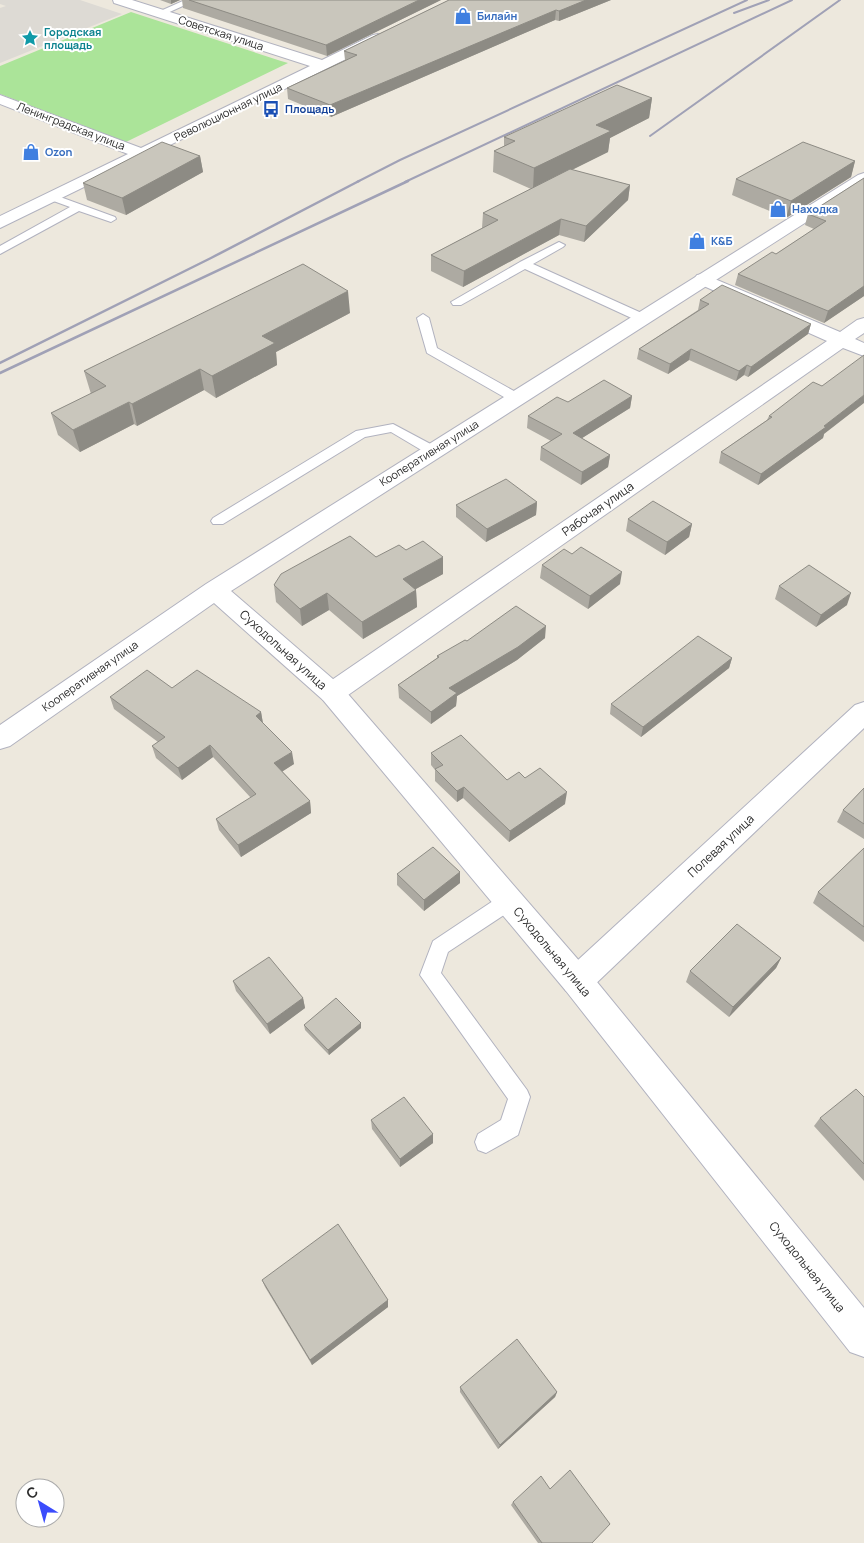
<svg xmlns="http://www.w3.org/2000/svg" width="864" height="1543" font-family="Manrope,sans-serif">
<rect width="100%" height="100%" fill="#ede8dd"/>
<!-- green -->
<path fill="#abe499" d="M131 12 281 61 288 63 126 142 0 94V66Z"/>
<!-- plaza -->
<path fill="#dddad4" d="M0 0H80L122 14 0 63V8L6 6 0 4Z"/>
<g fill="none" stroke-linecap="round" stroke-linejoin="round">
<!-- lane casing -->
<g stroke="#b1b2bf" stroke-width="2">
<path id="lane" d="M185 0H196L163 15 156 13Z
M52 194 115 217 116 219 111 222 79 211 0 254V246L70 207 48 199 47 197Z
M559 242 565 245 563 247 533 264 646 315 648 318 646 321H638L525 269 461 305H453L451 302 520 262Z
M423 314 429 318 437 348 521 395 522 398 521 401H511L427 353 417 318Z
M393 424 438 448 440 451 433 455 428 454 391 432 365 437 223 524H213L211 521 213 518 356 431Z
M509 893 516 895 519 901 516 907 448 952 441 973 527 1090 530 1097 518 1135 486 1153 478 1150 475 1142 478 1134 501 1120 508 1099 420 975 433 941 502 895Z"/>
</g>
<!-- street casing -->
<g stroke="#b1b2bf" stroke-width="2">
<path id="street" d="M703 274 840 332 857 320 864 318V333L855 339 864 343V356L843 348 341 700 332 703 323 700 319 693 323 686 827 341 697 283 694 279 697 275Z
M864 702V728L588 991 577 995 566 991 561 981 566 971 855 705Z"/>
</g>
<!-- secondary casing -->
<g stroke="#b1b2bf" stroke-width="2">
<path id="secondary" d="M113 0H132L322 60 373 35 378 34 385 38 383 41 0 228V216L128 154 0 104V95L141 148 310 66 114 3Z
M864 173V185L231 591 341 686 588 971 864 1308V1357L850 1352 566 991 323 700 214 603 10 746 0 749V725L206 584 858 175Z"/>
</g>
<!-- lane -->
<use href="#lane" fill="#fff" fill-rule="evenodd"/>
<!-- street -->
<use href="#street" fill="#fff" fill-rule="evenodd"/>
<!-- secondary -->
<use href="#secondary" fill="#fff" fill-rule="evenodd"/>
<!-- rail-far1 -->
<path stroke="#a0a1b6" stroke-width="2" d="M734 13 769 0
M650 136 840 0
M357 182 400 160 747 0
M405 182 792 0"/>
<!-- rail -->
<path stroke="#a0a1b6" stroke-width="2.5" d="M0 363 211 258 359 181
M0 373 408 181"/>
</g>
<!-- wall -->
<path fill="#adaaa2" d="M160 0H180L171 4Z
M182 0H441L327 56 183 8Z
M449 0H611L559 21 555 20 331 117 288 99 287 88 345 60 344 51Z
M652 98 649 118 610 138 608 152 572 170 630 185 628 200 584 242 559 235 463 287 431 271V255L482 228 483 213 531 189 493 172 494 151 504 146V137Z
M200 156 203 172 126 215 87 200 83 183Z
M855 161 851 177 786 218 732 195 736 179Z
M864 178V296L824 323 735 285 738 274 776 254 814 229 805 225 808 214Z
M700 300 811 324 808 334 748 377 744 375 736 381 689 360 668 374 637 359 639 349 698 310Z
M350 313 276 352 277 365 216 398 204 390 137 426 134 424 80 452 58 435 51 413 91 394 84 371Z
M632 396 630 408 582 438 610 455 608 467 581 485 540 460 541 447 551 441 527 428 528 416 568 402Z
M769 416 824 434 823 438 758 485 719 463 721 452 767 420Z
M537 502 536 515 486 542 456 517V505Z
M628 519 692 524 689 537 665 555 626 531Z
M406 550 443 574 416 589V590L417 607 363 639 329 610 302 626 276 602 274 585 376 557Z
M542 565 620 584 588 609 540 578Z
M779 586 847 605 816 627 775 599Z
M545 638 517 660 457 696 456 706 431 724 399 698 398 685 437 658V656L467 641Z
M732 658 729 668 641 737 610 714 611 704Z
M172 688 261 712 263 723 294 764 282 771 310 801 311 813 241 857 219 830 216 819 251 798 213 757 182 780 156 758 152 746 158 742 114 709 110 697Z
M431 753 507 780 525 778 565 804 509 842 463 798 457 802 435 781V770L431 765Z
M864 788V839L837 822 843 810Z
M864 848V942L813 903 818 892Z
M460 872V883L424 911 397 885V874Z
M781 958 776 968 729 1017 686 982 690 971Z
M233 981 303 998 305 1008 270 1034 236 991Z
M361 1023V1028L329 1055 305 1030 304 1025Z
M864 1097V1181L814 1126 820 1118Z
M371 1120 433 1134V1143L400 1167 372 1129Z
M262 1280 388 1300V1307L312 1365 265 1287Z
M460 1387 557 1392 555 1397 498 1449 460 1392Z
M550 1489 592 1543H538L511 1505 513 1502Z"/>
<!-- shaded-wall -->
<path fill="#8d8b84" d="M171 0H180L171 4Z
M419 0H441L327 56 326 45Z
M586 0H611L559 21V11Z
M556 10 555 20 331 117 330 105Z
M652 98 649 118 610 138 608 152 533 189 534 168 596 125Z
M200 156 203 172 126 215 122 198Z
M855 161 851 177 786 218 791 201Z
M630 185 628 200 584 242 586 226Z
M561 219 559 235 463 287 464 271Z
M864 286V296L824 323 828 311Z
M348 291 350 313 276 352 277 365 216 398 212 376 262 336Z
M811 324 808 334 748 377 751 367Z
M691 349 689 360 668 374 670 364Z
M747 365 744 375 736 381 739 371Z
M200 369 204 390 137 426 132 404Z
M864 395V403L824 434 823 438 758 485 761 474Z
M632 396 630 408 571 445 573 433Z
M129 402 134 424 80 452 73 430Z
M610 455 608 467 581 485 582 472Z
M537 502 536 515 486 542 487 529Z
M692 524 689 537 665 555 667 542Z
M443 557V574L403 596V579Z
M622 572 620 584 588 609 590 596Z
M416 590 417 607 363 639 362 622Z
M327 593 329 610 302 626 300 609Z
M851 593 847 605 816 627 821 615Z
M546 626 545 638 517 660 457 696 456 706 431 724V712L449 688Z
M732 658 729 668 641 737 643 727Z
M261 712 263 724 256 716Z
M210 745 213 757 182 780 178 768Z
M292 752 294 764 277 775 274 763Z
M464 787 463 798 457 802V791Z
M567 792 565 804 509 842 510 831Z
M310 801 311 813 241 857 238 845Z
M460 872V883L424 911V900Z
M781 958 776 968 729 1017 733 1007Z
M303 998 305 1008 270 1034 267 1024Z
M361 1023V1028L329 1055 328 1050Z
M433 1134V1143L400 1167V1159Z
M388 1300V1307L312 1365 310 1360Z
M557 1392 555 1397 498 1449 500 1445Z"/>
<!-- building -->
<path fill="#c9c6bc" stroke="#8d8b84" d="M189 0H419L326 45Z
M449 0H586L559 11 556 10 330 105 287 88 357 55 344 51Z
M617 85 652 98 596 125 611 131 534 168 494 151 515 141 504 137Z
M162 142 200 156 122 198 83 183Z
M803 142 855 161 791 201 736 179Z
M570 169 630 185 586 226 561 219 464 271 431 255 498 220 483 213Z
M864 178V286L828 311 738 274 772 252 776 254 826 221 808 214Z
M303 264 348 291 262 336 275 343 212 376 200 369 132 404 129 402 73 430 51 413 106 386 84 371Z
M722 285 811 324 751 367 747 365 739 371 691 349 670 364 639 349 709 304 700 300Z
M864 355V395L824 426 826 427 761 474 721 452 772 417 769 416 813 382 822 386Z
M604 380 632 396 573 433 610 455 582 472 541 447 562 434 528 416 557 397 568 402Z
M506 479 537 502 487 529 456 505Z
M653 501 692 524 667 542 628 519Z
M350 536 376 557 399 545 406 550 423 541 443 557 403 579 416 590 362 622 327 593 300 609 274 585 281 574Z
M581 547 622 572 590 596 542 565 564 549 572 554Z
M809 565 851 593 821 615 779 586Z
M516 606 546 626 518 647 449 688 457 693 431 712 398 685 439 657 437 656 465 640 467 641Z
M698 636 732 658 643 727 611 704Z
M147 670 172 688 197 670 261 712 256 716 292 752 274 763 310 801 238 845 216 819 256 794 210 745 178 768 152 746 165 737 110 697Z
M461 735 507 780 519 772 525 778 540 768 567 792 510 831 464 787 457 791 435 769 443 765 431 753Z
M864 788V824L843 810Z
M433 847 460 872 424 900 397 874Z
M864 848V927L818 892Z
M737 924 781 958 733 1007 690 971Z
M269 957 303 998 267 1024 233 981Z
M336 998 361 1023 328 1050 304 1025Z
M856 1089 864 1097V1164L820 1118Z
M404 1097 433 1134 400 1159 371 1120Z
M338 1224 388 1300 310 1360 262 1280Z
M517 1339 557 1392 500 1445 460 1387Z
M570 1470 610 1524 592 1543H542L513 1502 541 1476 550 1489Z"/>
<!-- icons -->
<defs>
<g id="shop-bare" transform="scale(1.35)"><path d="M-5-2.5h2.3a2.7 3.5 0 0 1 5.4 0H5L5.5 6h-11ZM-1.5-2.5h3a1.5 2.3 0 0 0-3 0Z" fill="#3f7fe0" stroke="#fff" stroke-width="2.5" paint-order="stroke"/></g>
<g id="sight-bare" transform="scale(1.35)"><path d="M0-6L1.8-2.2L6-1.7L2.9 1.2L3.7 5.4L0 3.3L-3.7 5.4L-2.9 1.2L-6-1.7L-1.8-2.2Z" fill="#0f9aa8" stroke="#fff" stroke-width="2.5" paint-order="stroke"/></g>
<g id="bus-bare" transform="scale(1.35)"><path d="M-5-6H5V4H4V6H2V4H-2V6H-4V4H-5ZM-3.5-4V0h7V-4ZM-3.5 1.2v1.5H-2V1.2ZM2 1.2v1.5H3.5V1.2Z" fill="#1a4fb4" stroke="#fff" stroke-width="2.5" paint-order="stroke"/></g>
</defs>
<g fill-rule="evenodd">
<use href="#shop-bare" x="463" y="16"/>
<use href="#sight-bare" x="30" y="38"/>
<use href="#bus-bare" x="271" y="109"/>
<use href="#shop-bare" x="31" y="152"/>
<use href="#shop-bare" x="778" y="209"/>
<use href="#shop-bare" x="697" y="241"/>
</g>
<g text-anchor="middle" stroke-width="4" stroke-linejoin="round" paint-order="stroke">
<!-- far-shop labels -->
<g font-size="11" font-weight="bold" fill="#366cbe" stroke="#fff" text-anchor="start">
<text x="477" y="20">Билайн</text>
<text x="45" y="156">Ozon</text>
<text x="792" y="213">Находка</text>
<text x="711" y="245">К&amp;Б</text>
</g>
<!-- far-culture labels -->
<g font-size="11" font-weight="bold" fill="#0d838f" stroke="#fff" text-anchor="start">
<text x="44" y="36">Городская<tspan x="44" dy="13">площадь</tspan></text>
</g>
<!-- far-street labels -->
<g font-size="11" fill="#2b2b2b" stroke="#fff">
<text transform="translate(221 33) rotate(18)" y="4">Советская улица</text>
<text transform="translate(228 112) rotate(-26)" y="4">Революционная улица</text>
<text transform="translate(71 126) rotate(21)" y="4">Ленинградская улица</text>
<text transform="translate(429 453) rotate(-32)" y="4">Кооперативная улица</text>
<text transform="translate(90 676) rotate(-35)" y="4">Кооперативная улица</text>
</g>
<!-- far-transit labels -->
<g font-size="11" font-weight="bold" fill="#164399" stroke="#fff" text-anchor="start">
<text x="285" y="113">Площадь</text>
</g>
<!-- street labels -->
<g font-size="12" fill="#2b2b2b" stroke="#fff">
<text transform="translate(598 509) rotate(-35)" y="4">Рабочая улица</text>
<text transform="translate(283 650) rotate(42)" y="4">Суходольная улица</text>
<text transform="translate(721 846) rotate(-43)" y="4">Полевая улица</text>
<text transform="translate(552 952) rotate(50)" y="4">Суходольная улица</text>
<text transform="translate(807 1267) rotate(51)" y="4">Суходольная улица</text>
</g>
</g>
<!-- north arrow -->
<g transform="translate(40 1503) rotate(323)"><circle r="24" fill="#ffffff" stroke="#aaaaaa"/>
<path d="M0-4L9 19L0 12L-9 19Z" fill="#3b4cfc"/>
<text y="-8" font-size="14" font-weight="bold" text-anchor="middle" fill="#2b2b2b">С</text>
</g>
</svg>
